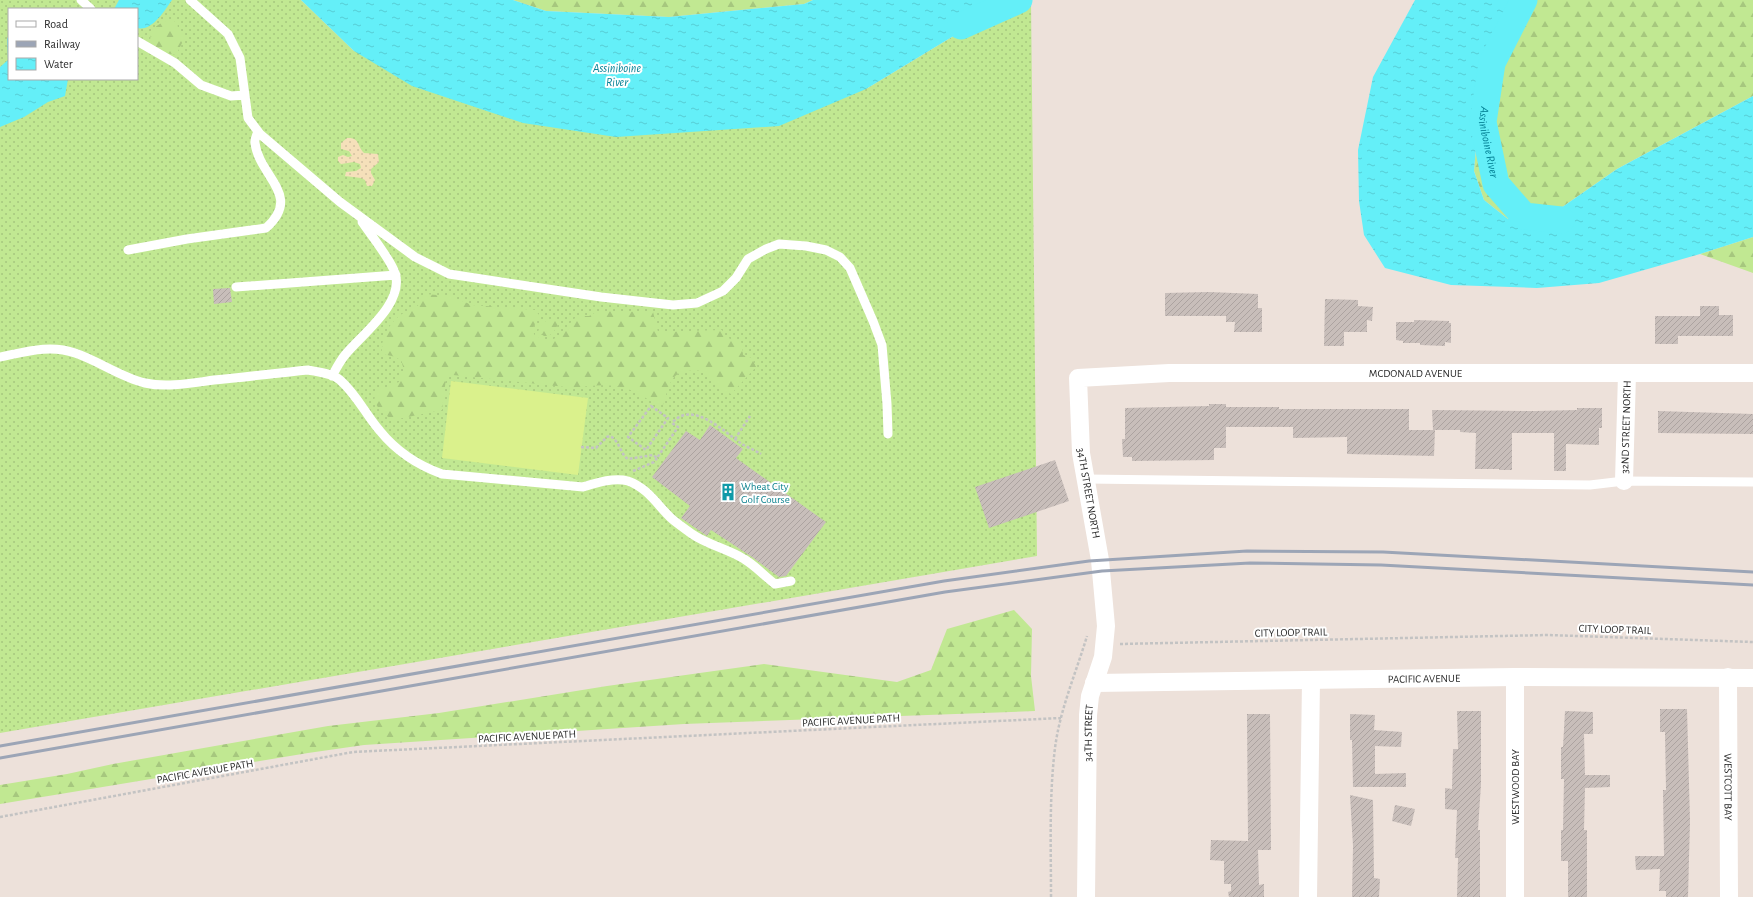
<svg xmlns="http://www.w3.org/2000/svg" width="1753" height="897" font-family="'Alegreya Sans',sans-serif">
<defs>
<pattern id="grass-dots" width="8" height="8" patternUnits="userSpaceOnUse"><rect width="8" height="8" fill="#c1e892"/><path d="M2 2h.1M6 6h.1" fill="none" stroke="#a6c77e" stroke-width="1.8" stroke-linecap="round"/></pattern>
<pattern id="forest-firs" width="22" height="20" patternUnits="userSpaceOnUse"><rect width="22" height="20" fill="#c1e892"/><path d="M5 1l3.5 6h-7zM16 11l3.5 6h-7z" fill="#a6c77e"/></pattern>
<pattern id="sand-dots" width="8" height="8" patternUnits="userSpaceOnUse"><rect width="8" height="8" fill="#f5e0ba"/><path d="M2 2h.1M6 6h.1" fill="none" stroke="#d2c0a0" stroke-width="1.8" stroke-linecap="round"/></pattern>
<pattern id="water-ripples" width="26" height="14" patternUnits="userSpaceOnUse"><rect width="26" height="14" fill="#64eff8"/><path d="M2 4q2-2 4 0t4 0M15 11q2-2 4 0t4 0" fill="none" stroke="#57cdd5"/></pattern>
<pattern id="building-hatch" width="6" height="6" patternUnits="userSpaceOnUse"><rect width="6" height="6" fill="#c8beba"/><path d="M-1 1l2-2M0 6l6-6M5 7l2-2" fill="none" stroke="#aca3a0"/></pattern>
</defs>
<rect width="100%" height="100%" fill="#ede1da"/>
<!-- grass -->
<path fill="url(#grass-dots)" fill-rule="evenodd" d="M0 0H301L354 51 866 89 1013 0H1031L1037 556 0 733ZM9 9H137V79H9Z"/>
<!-- forest -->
<path fill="url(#forest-firs)" d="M513 0H813L804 4 669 17 546 11Z
M1530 0H1753V96L1617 169 1558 210 1508 219 1484 200 1474 171 1479 113Z
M170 19 176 22 184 39 176 55 157 51 150 42C151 27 157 25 170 19Z
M1753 237V273L1700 254Z
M424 294 450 296 472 305 535 310 540 316 532 329 535 336 551 341 558 336 577 316H589L598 311 653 312 658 332 722 330 725 337 742 343 743 355 752 358 756 367 731 394 719 388 702 371C671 368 671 380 663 405 650 404 645 395 633 391 614 383 594 385 575 388L453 375 446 378 442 410 393 420 381 412 374 401 376 391 399 382 404 370 401 360 392 356 382 354C380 337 390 321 405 312 408 310 413 310 416 307 420 305 422 298 424 294Z
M554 318 560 321 553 333 548 336H544L538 332C540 324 545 320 554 318Z
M1014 610 1032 629 1031 676 1035 711 684 724 364 745 308 753 0 804V785L67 774 113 764 328 726 439 713 607 686 764 664 897 682 931 670 947 629Z"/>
<!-- sand -->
<path fill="url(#sand-dots)" d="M347 138C360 137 357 146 364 153L378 154 379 162 371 169V173L375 180 372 186H367L365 180 361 178 345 176 346 172 356 171 361 168 360 164 354 162 341 164 338 161V157L343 155 348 157 352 156 349 151 341 149V143Z"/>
<!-- pitch -->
<path fill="#daf18c" d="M451 381 588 398 578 475 442 458Z"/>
<!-- water -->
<path fill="url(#water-ripples)" d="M119 0H172C165 10 152 32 137 28V9H114Z
M301 0H513L546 11 669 17 804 4 813 0H1013L866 89 779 126 616 137 523 123 412 86 354 51Z
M1415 0H1530L1479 113 1474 171 1484 200 1508 219 1558 210 1617 169 1753 96V237L1700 254 1599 283 1537 288 1451 285 1385 268 1364 235 1359 201 1358 150 1373 77Z
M9 35V79H68L65 96 48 102 24 117 0 127V67L8 60 7 39Z"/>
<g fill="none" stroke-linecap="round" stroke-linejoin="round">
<!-- river -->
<g stroke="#64eff8" stroke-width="27">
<path id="s1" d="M1524 0 1492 63 1483 122 1496 184 1524 216 1561 220"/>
<path d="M961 26 1019 0"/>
</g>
</g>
<!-- building -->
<path fill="url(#building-hatch)" d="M230 288 232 302 214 304 213 289Z
M1209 292 1258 294V308H1262V332H1234L1235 322H1226V316H1165V293Z
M1325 299 1358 300V306L1373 307 1372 321 1367 320V332H1344V346H1324Z
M1700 306H1719V315H1733V336H1678V344H1655V316H1700Z
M1414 320 1449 321V323H1451V343L1445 342V346L1420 345V343H1403V341L1396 340V322H1414Z
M1209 404H1226V407H1279V409H1409V430H1433L1432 410 1535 411 1577 410V408H1602V428H1599V445L1566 444V471H1554V433H1512V470H1499V469H1475L1476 433 1460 432V430H1435L1434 456 1347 454V437L1293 438V427H1226V448H1214V460L1132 461V457H1123L1122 439H1125V408L1209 406Z
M1658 411 1753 414V434L1658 433Z
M710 425 743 449 736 458 826 522 786 576 779 577 752 557 711 530 707 536 681 518 690 506 652 477 686 431 700 440Z
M1055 460 1069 501 989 528 975 487Z
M1660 709H1687L1690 821 1688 897H1666V891H1659L1660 869 1636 870 1635 856H1664L1663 790H1666L1665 732H1660Z
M1457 711H1481V784L1478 830H1480V897H1457L1458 858H1455L1457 810 1445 809V788L1452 789 1453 749H1458Z
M1565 711 1593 712V734H1584L1585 775H1610V787L1585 788 1584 830H1587V897H1568V861H1561V830H1563L1564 779H1561V747H1563Z
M1247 714H1270L1271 850H1258L1259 885 1264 884V897H1229L1228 892 1231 891V884H1224V861L1210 860 1211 840 1248 841Z
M1350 714 1375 715 1374 730 1402 732 1401 747 1375 746V774L1406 773V787H1353L1352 740H1350Z
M1350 795 1373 800 1374 878 1380 879 1379 897H1352L1353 846Z
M1395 805 1415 809 1411 826 1392 821Z"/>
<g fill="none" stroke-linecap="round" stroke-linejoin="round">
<!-- path -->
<path stroke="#c3c3c3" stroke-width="2.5" stroke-dasharray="3 2" stroke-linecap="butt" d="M651 406 668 418 646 450 628 437Z
M735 439 750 416
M581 447 596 448 607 437 610 436C620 441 620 454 628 459L653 455 657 458 678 427 672 423C692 399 724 432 742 444 748 448 755 450 761 454
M633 471 654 462 657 458
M1120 644 1548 635 1753 642
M0 817 353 752 1061 718
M1051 897C1051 847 1049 797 1055 748 1060 709 1076 673 1087 636"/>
<!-- lane -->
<path stroke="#fff" stroke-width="9" d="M81 0 91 9
M190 0 228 34 240 58 248 118 260 134 340 202 415 257 449 274 601 297 673 305 697 303 723 291 736 278 748 259 766 249 779 244 806 246 826 250 840 257 850 268 873 321 882 345 887 404 888 434
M137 41 175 63 201 85 231 96 245 95
M128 250 187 239 266 228C303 195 259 177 255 143 254 140 257 135 258 131
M236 287 396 275
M0 357C25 352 50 344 75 353 99 361 120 377 145 383 167 388 192 383 214 380 246 377 277 373 308 370 318 372 332 373 340 380 357 395 366 415 380 431 397 452 417 465 442 474L583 487C596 483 614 477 628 481 648 488 658 506 672 519 678 524 685 529 692 534 708 545 728 549 744 559 756 566 764 576 775 584L791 581
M332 376C336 369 340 361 345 355 361 335 405 303 395 273 391 260 371 235 362 222
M1086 479 1590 485 1624 481 1753 482"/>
<!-- street -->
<g stroke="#fff" stroke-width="18">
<path id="s2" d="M1624 481 1627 374"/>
<path d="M1515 677V897"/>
<path id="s3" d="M1728 677 1729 897"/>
<path id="s4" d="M1094 683 1515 677 1753 678"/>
<path id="s5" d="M1086 897 1088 715 1090 696 1103 657 1106 626 1100 560 1081 453 1078 378 1169 373H1753"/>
<path d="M1308 897 1311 680"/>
</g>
<!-- rail -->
<path stroke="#9ca5b6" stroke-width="3" d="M0 746 944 581 1089 561 1247 551 1383 552 1753 572
M0 758 945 592 1102 571 1250 563 1381 565 1753 585"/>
</g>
<!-- icons -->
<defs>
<g id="building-bare" transform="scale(1.38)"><path d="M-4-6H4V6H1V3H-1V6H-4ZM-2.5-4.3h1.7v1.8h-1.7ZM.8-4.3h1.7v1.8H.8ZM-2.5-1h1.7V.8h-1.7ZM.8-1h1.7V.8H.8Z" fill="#0f9aa8" stroke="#fff" stroke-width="2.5" paint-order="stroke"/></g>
</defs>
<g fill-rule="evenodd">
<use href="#building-bare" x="728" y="492"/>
</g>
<g text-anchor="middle" stroke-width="4" stroke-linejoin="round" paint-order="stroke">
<!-- street labels -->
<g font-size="11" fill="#292929" stroke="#fff">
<text dy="4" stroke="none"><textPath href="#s5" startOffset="861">MCDONALD AVENUE</textPath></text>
<text dy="4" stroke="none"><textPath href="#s2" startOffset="54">32ND STREET NORTH</textPath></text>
<text transform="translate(1089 493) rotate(80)" y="4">34TH STREET NORTH</text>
<text transform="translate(1615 629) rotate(2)" y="4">CITY LOOP TRAIL</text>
<text transform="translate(1291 632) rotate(-1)" y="4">CITY LOOP TRAIL</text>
<text dy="4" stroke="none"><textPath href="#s4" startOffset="330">PACIFIC AVENUE</textPath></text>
<text transform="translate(851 720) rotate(-3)" y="4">PACIFIC AVENUE PATH</text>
<text dy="4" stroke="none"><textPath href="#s5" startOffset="164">34TH STREET</textPath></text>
<text transform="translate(527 736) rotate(-3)" y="4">PACIFIC AVENUE PATH</text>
<text transform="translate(205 771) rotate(-10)" y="4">PACIFIC AVENUE PATH</text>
<text transform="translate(1515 787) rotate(-90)" y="4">WESTWOOD BAY</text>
<text dy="4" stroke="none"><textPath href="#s3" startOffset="110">WESTCOTT BAY</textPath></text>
</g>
<!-- culture labels -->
<g font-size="11" fill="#0d838f" stroke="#fff" text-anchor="start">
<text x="741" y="490">Wheat City<tspan x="741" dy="13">Golf Course</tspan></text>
</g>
<!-- water labels -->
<g font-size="12" font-style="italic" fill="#048195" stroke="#fff">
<text x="617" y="72">Assiniboine<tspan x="617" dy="14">River</tspan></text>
<text dy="4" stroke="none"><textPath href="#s1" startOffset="151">Assiniboine River</textPath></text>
</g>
</g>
<!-- legend -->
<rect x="8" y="8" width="130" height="72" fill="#ffffff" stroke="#a9a9a9"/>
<rect x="16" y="21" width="20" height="6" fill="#ffffff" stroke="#a9a9a9"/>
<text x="44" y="28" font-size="12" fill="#292929">Road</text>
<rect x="16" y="41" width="20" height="6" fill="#9ca5b6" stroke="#a9a9a9"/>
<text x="44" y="48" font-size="12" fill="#292929">Railway</text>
<rect x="16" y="58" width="20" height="12" fill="url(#water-ripples)" stroke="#a9a9a9"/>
<text x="44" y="68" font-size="12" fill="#292929">Water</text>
</svg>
